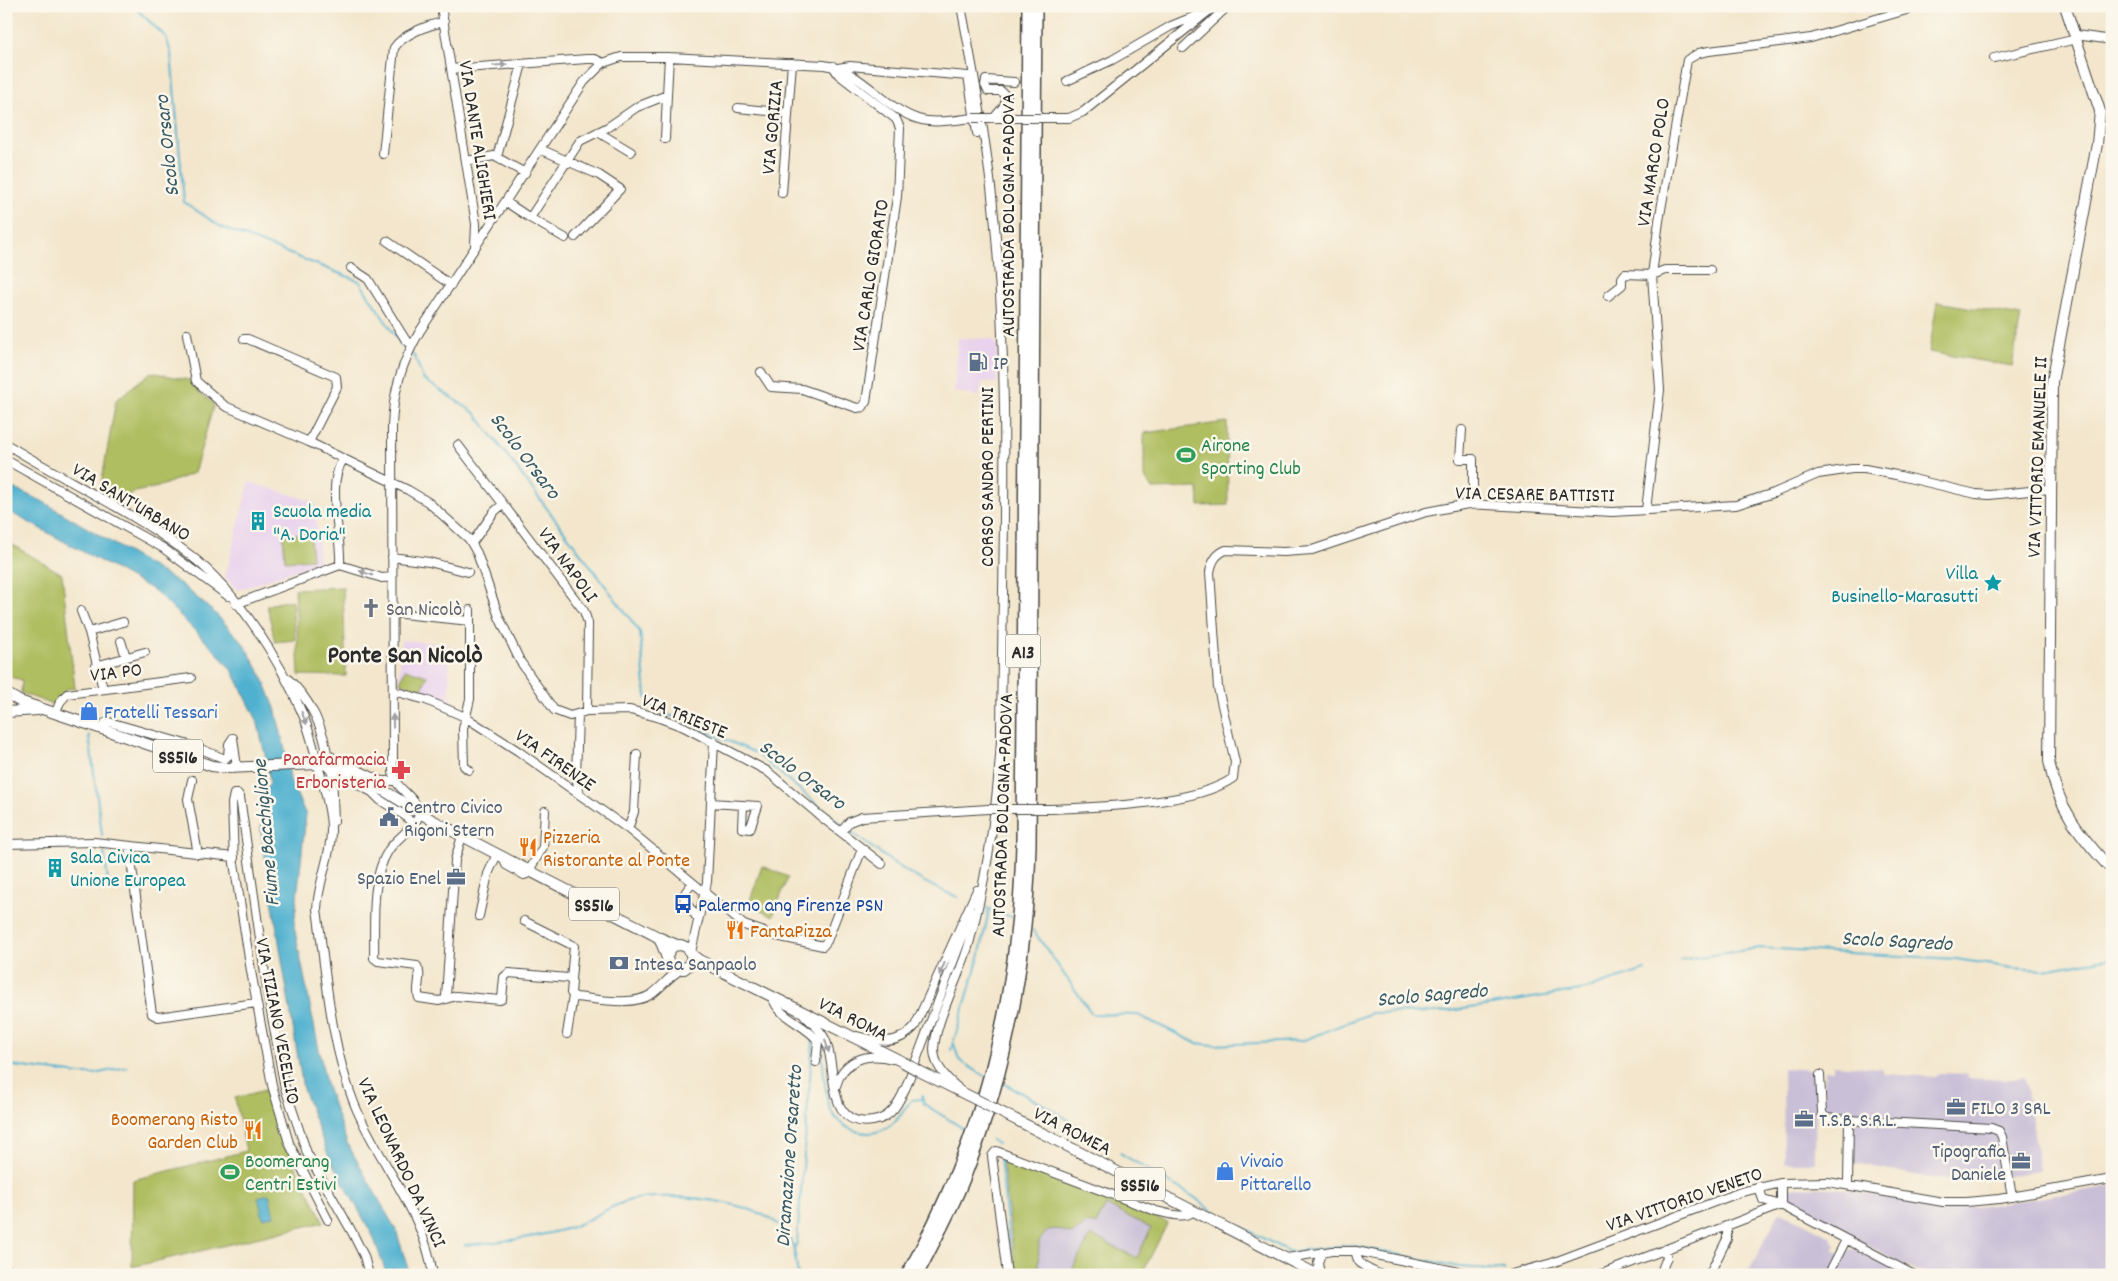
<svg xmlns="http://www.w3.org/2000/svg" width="2118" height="1281" font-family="Dekko,sans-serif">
<rect width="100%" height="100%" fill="#fbf7ec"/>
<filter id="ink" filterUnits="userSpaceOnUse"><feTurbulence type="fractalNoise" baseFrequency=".02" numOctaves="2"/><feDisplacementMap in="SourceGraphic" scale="10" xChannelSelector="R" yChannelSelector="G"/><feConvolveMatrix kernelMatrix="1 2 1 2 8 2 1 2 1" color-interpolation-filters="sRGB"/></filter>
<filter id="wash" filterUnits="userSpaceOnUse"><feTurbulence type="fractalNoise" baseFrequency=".0096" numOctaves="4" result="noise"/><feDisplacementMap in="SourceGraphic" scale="20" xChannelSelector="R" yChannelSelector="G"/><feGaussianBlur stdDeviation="1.12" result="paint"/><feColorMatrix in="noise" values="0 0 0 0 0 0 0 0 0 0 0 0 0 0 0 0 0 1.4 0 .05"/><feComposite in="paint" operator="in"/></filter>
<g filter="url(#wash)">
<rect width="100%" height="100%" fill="#f3e6cc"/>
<!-- built -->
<path fill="#e9d2ed" d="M958 338 991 339 997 344V383L982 382 979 396 954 392Z
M249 482 315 502 319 562 238 590 225 578Z
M401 640 449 644 450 705 399 687Z"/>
<!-- industrial -->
<path fill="#c9bfd7" d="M1833 1065 1882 1068 1884 1074 1936 1077 1939 1073 1967 1074V1078L2005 1080 2025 1077 2040 1171 1967 1181 1930 1178 1855 1163 1854 1115 1829 1113 1825 1110 1824 1106 1825 1071H1833Z
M1783 1068 1816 1070 1815 1163H1784Z
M1007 1158 1009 1162 1061 1179 1152 1217 1168 1222 1144 1270 1152 1275H1016Z
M2112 1186V1275H1925L1791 1206 1786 1199 1789 1189 1796 1187 1836 1188 1943 1207 1994 1205Z
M1781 1212 1831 1237 1836 1245 1834 1250 1842 1255 1847 1250 1854 1249 1904 1275H1747L1779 1213Z"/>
<!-- green -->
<path fill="#afbe61" stroke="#6d7446" d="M1937 302 2021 316 2012 366 1929 352Z
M151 372 193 381 199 392 214 404 194 473 158 487 135 492 115 506 99 496 116 400Z
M1227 422 1228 505 1199 506 1198 488 1152 489 1144 476V433Z
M310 533 312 559 285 561 283 535Z
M6 541 62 574 75 688 66 689 54 705 21 693 22 680 6 676Z
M343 587 346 676 299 675 295 589Z
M292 600 295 640 275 642 267 605Z
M405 669 427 676 422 690 400 683Z
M762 866 788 877 773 916 748 906Z
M265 1090 284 1144 324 1222 132 1267 133 1180 246 1151 235 1098Z
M1002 1157 1007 1158 1009 1162 1061 1179 1152 1217 1168 1222 1144 1270 1152 1275H1069L1091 1235 1137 1258 1151 1228 1106 1205 1096 1225 1087 1223 1073 1234 1057 1229 1048 1230 1039 1241 1038 1275H1016Z"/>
<!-- water -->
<path fill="#50b1cf" stroke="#3e6e7d" d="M6 485 42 501 181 584 216 614 244 644 263 678 275 708 288 762 290 780 306 815 294 926 326 1084 347 1143 396 1230 410 1275H387L373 1236 329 1157 303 1089 261 832 262 797 270 783 267 763 257 720 233 672 219 655 155 591 6 510Z
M269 1194 274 1216 263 1218 258 1197Z"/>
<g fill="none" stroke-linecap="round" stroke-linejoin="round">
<!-- stream -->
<path stroke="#50b1cf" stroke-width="2" d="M133 6 166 37 171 53 184 202 221 227 359 281 402 346 408 351
M412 354 415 357 423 379 475 413 640 632 646 696 655 709 756 753 842 825
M89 735 102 835
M846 828C882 855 916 882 958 897
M104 851 108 882
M989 909 1012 917
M1033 930 1092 1014 1138 1015 1196 1043 1213 1045 1302 1041 1371 1013 1442 1012 1491 1005 1586 989 1645 970
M1679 960 1759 948 1956 959 2012 968 2044 970 2112 958
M954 1044 959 1060 984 1076
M821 1045C823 1058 825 1100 830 1109 842 1132 871 1141 892 1124 900 1118 905 1109 911 1100L921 1099
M951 1050 980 954 989 909 986 907
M6 1065 80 1074H94L127 1067
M1005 1084 1053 1110 1098 1139
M922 1095 924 1104 964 1129
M991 1140 998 1144
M1120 1153 1194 1197 1216 1214 1290 1252 1350 1245 1459 1267 1504 1270V1271
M1000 1157 1013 1275
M465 1245C500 1242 536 1238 569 1228 591 1221 609 1205 631 1200 670 1191 754 1200 784 1229 789 1234 791 1242 794 1249
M798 1275 794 1249 797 1242 813 1040"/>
</g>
</g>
<g filter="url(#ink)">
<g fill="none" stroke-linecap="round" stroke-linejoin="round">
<!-- minor casing -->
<g stroke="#494743" stroke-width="10">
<path id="minor" d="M441 6 476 224 475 246
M2076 35 2112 40
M1183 48 1228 6
M1994 58 2077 39
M838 68 850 66 968 76 977 133
M452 69 587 59H595L603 63
M1067 81 1112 60 1171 26 1203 13
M738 108 788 113
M993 118H1013
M994 118 1004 106 1007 97 1001 91H988L985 85 986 80 1014 82
M1056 118H1069L1083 112 1215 6
M598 132 631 152
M665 139 667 95
M540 149 599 175 620 189 575 237
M383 154 394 48C403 34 428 25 444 22
M497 157 522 64
M466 161 494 156 525 173
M782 193 792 63
M506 202 530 218 580 141 608 127 637 107 667 95 669 57
M530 218 565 238
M387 241 451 285
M351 268 368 279 405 339 412 345
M1608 296 1622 285V278L1625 274 1652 275 1665 270H1710
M187 334 196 381 225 406 309 442 408 490 428 502 469 539 477 553 499 617 520 661 554 710 570 716 587 711 630 710 657 717 684 727 767 771 819 815 882 864
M244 339H248L336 377 337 387 309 442
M761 372 771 387 802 389 857 408 863 407 866 402 897 197 900 128 896 119 838 74 833 66
M1462 430 1460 459H1473V505
M6 444C67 482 134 512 190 555 237 591 280 660 303 715 311 734 315 755 321 776 325 793 331 810 331 828 332 855 318 881 317 909 326 973 330 1042 354 1103 377 1161 424 1211 433 1275
M458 445 503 504
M6 460 163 548 228 596
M1646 510 1660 390 1652 275 1659 221 1687 60 1699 53 1709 51 1811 38 1920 6
M472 543 494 512 503 504 584 611 588 623 587 711
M392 557 429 562 468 572
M340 565C342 535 325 481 344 459
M236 604 340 565 382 578 392 577
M470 610V621
M81 611 89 632 103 689
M393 613 470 621V699L463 729 464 766 469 770
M89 632 123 622
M121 641 126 657
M96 666 145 652
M287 678C310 698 325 730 328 761
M393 691 426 700 465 717 518 751 628 829 744 925 776 936 823 946 827 941 862 849
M56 712 60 702 67 694 191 678
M578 715 576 777 580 795
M103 728 105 723 109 722 196 747 225 759 228 756 229 744 233 738
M233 738 237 768
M328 755 381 781H395
M329 769 372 792 380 800 404 815 414 825
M332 772 334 821
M192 780 188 799 198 854
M711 803 758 806 750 829 742 828 743 805
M1050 809C1096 807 1196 805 1233 778L1235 762 1218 688 1210 572C1212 561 1216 554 1226 550L1284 552 1312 550 1426 512 1468 504 1612 512 1736 505 1774 493 1818 474 1852 469H1865L1896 475 1976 494 1989 495 2050 489
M419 813C416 795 394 790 393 771L392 427C393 391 402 362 420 331L584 82 603 63 621 57H669L824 65C862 70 883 108 918 119 935 124 955 120 973 118
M420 814C413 830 397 837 388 851 370 880 375 925 374 958L378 961 417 966C423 976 415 988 419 998L439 1001 456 996 500 1000 502 999 504 977 509 973 568 978 572 982 571 993 575 997C598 999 632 1007 652 994 663 986 669 976 682 969
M628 829 634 812 637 754
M841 832 849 822 862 817 988 809
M6 844 94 842 234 857
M129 846 152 1014 158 1017 256 1003
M504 857 506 865 524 875 527 874 543 847 545 811
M692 883 685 893 684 900 698 919
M479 916 488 874 497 854
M524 921 574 946 571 979
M691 952 707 882 714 742
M772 996C778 1019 805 1023 818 1041L816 1062
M446 997 455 860 462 836
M805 1016C812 1023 821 1030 825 1039 838 1065 824 1129 873 1121 892 1118 899 1102 906 1087L972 912
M567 1034 573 996
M857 1036C880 1042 898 1046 915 1026L977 890
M1820 1075 1822 1113 1826 1118 1849 1120
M836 1086C843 1060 867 1052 892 1059
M957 1087C946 1078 934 1065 934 1049 935 1022 961 973 969 944 987 877 997 809 1001 740 1002 560 1012 376 992 196 985 132 973 69 961 6
M1848 1184 1849 1120 1991 1128 1999 1131 2002 1137 2012 1197
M1759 1186 1763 1200 1781 1205 1914 1275
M1781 1205V1183
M328 1220 289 1143 272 1085 251 971 234 863 232 803 234 794H238L240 797 268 995 285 1088 307 1153 352 1232 364 1256 369 1275
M1356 1251C1356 1266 1369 1269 1381 1275
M1287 1258 1332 1251H1356L1474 1275
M6 1268 10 1275
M1007 1275 992 1156 996 1151 1156 1211C1167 1213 1184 1220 1194 1211
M1320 1275 1318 1262 1322 1252
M1508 1275 1552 1263 1741 1192 1781 1183 1828 1182 1943 1202H1966L1999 1199 2112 1179
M1599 1275 1781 1205
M1660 1275 1667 1257 1665 1249
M1709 1275 1727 1239V1226
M1828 1275 1846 1240"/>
</g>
<!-- major casing -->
<g stroke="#494743" stroke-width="12">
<path id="major" d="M2065 6 2100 111 2097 144 2052 382 2049 761C2057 807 2080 836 2112 870
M6 693 19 701 212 766 228 768 318 764C350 764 403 804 432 820 507 860 583 898 658 937L677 945
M6 712 38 710
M658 938C666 948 665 961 673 968L684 969 689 965 692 957 688 948 681 945 673 946 667 955
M691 954 699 960 903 1062
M919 1071 975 1099
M1042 1133 1318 1275"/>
</g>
<!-- highway casing -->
<g stroke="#494743" stroke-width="14">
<path id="highway" d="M907 1275C984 1135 1018 1004 1022 845L1028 6
M917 1275C934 1242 952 1210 965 1176 1008 1069 1027 959 1030 845L1036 6"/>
</g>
<!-- minor -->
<use href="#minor" stroke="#fff" stroke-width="8"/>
<!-- major -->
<use href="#major" stroke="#fff" stroke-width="10"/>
<!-- highway -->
<use href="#highway" stroke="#fff" stroke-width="11"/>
<!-- minor-bridge casing -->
<g stroke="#494743" stroke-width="10" stroke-linecap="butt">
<path id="minor-bridge" d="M973 118H991
M1013 118H1056
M988 809H1003
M1011 809H1050"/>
</g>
<!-- major-bridge casing -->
<g stroke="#494743" stroke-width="12" stroke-linecap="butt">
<path id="major-bridge" d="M903 1062 919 1071
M975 1099 1042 1133"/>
</g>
<!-- minor-bridge -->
<use href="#minor-bridge" stroke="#fff" stroke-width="8"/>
<!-- major-bridge -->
<use href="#major-bridge" stroke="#fff" stroke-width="10"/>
</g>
<!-- one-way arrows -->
<defs><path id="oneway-solid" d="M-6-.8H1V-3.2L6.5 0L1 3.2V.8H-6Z" transform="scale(1.25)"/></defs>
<g fill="#a0a0a0">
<use href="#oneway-solid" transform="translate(500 65) rotate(-5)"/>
<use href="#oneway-solid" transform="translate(366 573) rotate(-161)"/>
<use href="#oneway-solid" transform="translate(304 718) rotate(68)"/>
<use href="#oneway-solid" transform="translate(393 721) rotate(-91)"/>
<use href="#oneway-solid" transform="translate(942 969) rotate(113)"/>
<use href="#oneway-solid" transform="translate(827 1046) rotate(74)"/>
</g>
</g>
<!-- icons -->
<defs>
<g id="fuel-bare" transform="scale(1.5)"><path d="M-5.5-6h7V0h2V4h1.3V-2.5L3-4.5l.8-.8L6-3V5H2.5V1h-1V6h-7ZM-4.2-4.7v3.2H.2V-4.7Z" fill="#5c6f8a" stroke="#fbf7ec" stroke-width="2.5" paint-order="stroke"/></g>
<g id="stadium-bare" transform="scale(1.5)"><path d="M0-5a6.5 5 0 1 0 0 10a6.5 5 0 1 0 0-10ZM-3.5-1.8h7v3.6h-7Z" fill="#2e9e5b" stroke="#fbf7ec" stroke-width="2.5" paint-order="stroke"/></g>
<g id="building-bare" transform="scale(1.5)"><path d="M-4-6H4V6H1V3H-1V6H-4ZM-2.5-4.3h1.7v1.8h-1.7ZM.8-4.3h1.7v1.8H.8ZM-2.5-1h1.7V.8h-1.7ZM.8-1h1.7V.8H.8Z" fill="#0f9aa8" stroke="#fbf7ec" stroke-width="2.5" paint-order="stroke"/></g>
<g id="sight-bare" transform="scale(1.5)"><path d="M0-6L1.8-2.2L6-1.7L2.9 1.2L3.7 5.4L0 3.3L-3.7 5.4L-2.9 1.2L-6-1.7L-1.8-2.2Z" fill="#0f9aa8" stroke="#fbf7ec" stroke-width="2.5" paint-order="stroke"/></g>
<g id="church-bare" transform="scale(1.5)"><path d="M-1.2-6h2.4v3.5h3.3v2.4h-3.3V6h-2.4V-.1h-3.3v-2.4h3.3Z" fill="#6b7280" stroke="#fbf7ec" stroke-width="2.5" paint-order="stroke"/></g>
<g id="shop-bare" transform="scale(1.5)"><path d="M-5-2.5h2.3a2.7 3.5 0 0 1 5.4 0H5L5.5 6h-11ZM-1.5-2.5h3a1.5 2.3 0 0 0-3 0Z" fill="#3f7fe0" stroke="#fbf7ec" stroke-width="2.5" paint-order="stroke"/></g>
<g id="pharmacy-bare" transform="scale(1.5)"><path d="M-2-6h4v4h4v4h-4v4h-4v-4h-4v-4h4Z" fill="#e0444e" stroke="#fbf7ec" stroke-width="2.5" paint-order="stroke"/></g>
<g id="civic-bare" transform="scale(1.5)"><path d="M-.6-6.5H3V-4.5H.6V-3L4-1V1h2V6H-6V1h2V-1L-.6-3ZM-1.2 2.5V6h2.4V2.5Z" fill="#5c6f8a" stroke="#fbf7ec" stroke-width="2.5" paint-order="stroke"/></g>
<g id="restaurant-bare" transform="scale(1.5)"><path d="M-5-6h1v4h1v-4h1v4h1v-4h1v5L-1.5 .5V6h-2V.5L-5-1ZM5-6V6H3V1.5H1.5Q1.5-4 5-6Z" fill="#e8710a" stroke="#fbf7ec" stroke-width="2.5" paint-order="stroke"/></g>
<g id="office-bare" transform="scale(1.5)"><path d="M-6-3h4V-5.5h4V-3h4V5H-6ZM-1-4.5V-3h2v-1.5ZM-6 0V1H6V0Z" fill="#5c6f8a" stroke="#fbf7ec" stroke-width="2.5" paint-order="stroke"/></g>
<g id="bus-bare" transform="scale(1.5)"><path d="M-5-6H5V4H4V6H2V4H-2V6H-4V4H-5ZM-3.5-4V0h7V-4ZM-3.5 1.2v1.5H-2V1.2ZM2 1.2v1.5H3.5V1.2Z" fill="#1a4fb4" stroke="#fbf7ec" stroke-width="2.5" paint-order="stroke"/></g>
<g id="bank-bare" transform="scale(1.5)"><path d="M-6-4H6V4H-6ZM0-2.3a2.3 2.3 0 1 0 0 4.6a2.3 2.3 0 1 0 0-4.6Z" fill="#5c6f8a" stroke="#fbf7ec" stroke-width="2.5" paint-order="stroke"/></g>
</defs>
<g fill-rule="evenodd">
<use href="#fuel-bare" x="978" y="362"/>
<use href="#stadium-bare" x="1186" y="455"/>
<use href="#building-bare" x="258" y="521"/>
<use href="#sight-bare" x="1993" y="583"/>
<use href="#church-bare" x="371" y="608"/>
<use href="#shop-bare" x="89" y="711"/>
<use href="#pharmacy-bare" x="401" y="770"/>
<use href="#civic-bare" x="389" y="817"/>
<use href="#restaurant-bare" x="528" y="847"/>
<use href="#building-bare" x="55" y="868"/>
<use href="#office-bare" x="456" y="877"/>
<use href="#bus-bare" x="683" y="904"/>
<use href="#restaurant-bare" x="735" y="930"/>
<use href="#bank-bare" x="619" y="963"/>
<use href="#office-bare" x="1956" y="1107"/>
<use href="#office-bare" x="1804" y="1119"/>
<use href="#restaurant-bare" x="253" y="1130"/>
<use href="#office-bare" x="2021" y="1161"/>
<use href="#shop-bare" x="1225" y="1171"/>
<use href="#stadium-bare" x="230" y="1172"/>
</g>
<g text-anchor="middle" stroke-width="5" stroke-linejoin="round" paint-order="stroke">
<!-- shield labels -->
<g fill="#fbf7ec" stroke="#696865" stroke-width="1">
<rect x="1005.5" y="634.5" width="35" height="33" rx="4"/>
<rect x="153" y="739.5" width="50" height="33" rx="4"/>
<rect x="569" y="887.5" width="50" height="33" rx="4"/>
<rect x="1115" y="1167.5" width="50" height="33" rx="4"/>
</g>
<g font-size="19" font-weight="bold" fill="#2b2b2b">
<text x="1023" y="658">A13</text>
<text x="178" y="763">SS516</text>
<text x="594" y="911">SS516</text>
<text x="1140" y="1191">SS516</text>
</g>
<!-- street labels -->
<g font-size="20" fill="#2b2b2b" stroke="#fbf7ec">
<text transform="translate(771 127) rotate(-85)" y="7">VIA GORIZIA</text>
<text transform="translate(479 140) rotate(81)" y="7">VIA DANTE ALIGHIERI</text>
<text transform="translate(1652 162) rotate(-81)" y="7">VIA MARCO POLO</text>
<text transform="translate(1007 215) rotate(-90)" y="7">AUTOSTRADA BOLOGNA-PADOVA</text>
<text transform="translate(869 275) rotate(-81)" y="7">VIA CARLO GIORATO</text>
<text transform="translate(2036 457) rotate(-88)" y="7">VIA VITTORIO EMANUELE II</text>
<text transform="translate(986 477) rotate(-90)" y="7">CORSO SANDRO PERTINI</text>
<text transform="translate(1535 493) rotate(1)" y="7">VIA CESARE BATTISTI</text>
<text transform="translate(132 501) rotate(31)" y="7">VIA SANT'URBANO</text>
<text transform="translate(569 564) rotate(54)" y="7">VIA NAPOLI</text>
<text transform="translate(116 671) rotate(-7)" y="7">VIA PO</text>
<text transform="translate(685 715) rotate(22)" y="7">VIA TRIESTE</text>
<text transform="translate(556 759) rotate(35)" y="7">VIA FIRENZE</text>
<text transform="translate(1001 815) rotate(-88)" y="7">AUTOSTRADA BOLOGNA-PADOVA</text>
<text transform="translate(854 1018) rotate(27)" y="7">VIA ROMA</text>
<text transform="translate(279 1021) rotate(79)" y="7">VIA TIZIANO VECELLIO</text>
<text transform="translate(1073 1130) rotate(27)" y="7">VIA ROMEA</text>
<text transform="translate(403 1162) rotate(65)" y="7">VIA LEONARDO DA VINCI</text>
<text transform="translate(1684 1198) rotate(-19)" y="7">VIA VITTORIO VENETO</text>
</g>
<!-- service labels -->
<g font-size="20" fill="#4e5e75" stroke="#fbf7ec" text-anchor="start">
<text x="993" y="369">IP</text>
<text x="404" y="813">Centro Civico<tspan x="404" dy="23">Rigoni Stern</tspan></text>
<text x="441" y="884" text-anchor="end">Spazio Enel</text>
<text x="634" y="970">Intesa Sanpaolo</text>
<text x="1971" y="1114">FILO 3 SRL</text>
<text x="1819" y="1126">T.S.B. S.R.L.</text>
<text x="2006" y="1157" text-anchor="end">Tipografia<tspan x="2006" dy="23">Daniele</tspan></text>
</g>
<!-- leisure labels -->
<g font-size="20" fill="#27864d" stroke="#fbf7ec" text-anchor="start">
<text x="1201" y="451">Airone<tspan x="1201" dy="23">Sporting Club</tspan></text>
<text x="245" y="1167">Boomerang<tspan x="245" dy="23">Centri Estivi</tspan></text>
</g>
<!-- culture labels -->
<g font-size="20" fill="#0d838f" stroke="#fbf7ec" text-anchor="start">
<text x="273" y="517">Scuola media<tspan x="273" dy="23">"A. Doria"</tspan></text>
<text x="1978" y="579" text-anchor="end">Villa<tspan x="1978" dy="23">Businello-Marasutti</tspan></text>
<text x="70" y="863">Sala Civica<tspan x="70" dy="23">Unione Europea</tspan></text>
</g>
<!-- worship labels -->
<g font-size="20" fill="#5b616d" stroke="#fbf7ec" text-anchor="start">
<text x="386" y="615">San Nicolò</text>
</g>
<!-- shop labels -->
<g font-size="20" fill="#366cbe" stroke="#fbf7ec" text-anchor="start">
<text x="104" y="718">Fratelli Tessari</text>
<text x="1240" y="1167">Vivaio<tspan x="1240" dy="23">Pittarello</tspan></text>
</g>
<!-- health labels -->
<g font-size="20" fill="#be3a42" stroke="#fbf7ec" text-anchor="end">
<text x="386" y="765">Parafarmacia<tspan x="386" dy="23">Erboristeria</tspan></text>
</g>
<!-- food labels -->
<g font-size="20" fill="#c56008" stroke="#fbf7ec" text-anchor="start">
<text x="543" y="843">Pizzeria<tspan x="543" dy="23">Ristorante al Ponte</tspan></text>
<text x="750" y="937">FantaPizza</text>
<text x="238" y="1125" text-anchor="end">Boomerang Risto<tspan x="238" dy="23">Garden Club</tspan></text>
</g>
<!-- transit labels -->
<g font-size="20" fill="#164399" stroke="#fbf7ec" text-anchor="start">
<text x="698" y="911">Palermo ang Firenze PSN</text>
</g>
<!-- water labels -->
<g font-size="21" font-style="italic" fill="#385a64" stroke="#fbf7ec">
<text transform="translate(166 146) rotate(-96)" y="7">Scolo Orsaro</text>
<text transform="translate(526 455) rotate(53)" y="7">Scolo Orsaro</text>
<text transform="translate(803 774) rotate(37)" y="7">Scolo Orsaro</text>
<text transform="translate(265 833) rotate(-95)" y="7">Fiume Bacchiglione</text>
<text transform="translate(1897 940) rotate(3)" y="7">Scolo Sagredo</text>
<text transform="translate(1432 994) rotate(-5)" y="7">Scolo Sagredo</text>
<text transform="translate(788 1156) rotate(-86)" y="7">Diramazione Orsaretto</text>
</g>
<!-- district labels -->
<g font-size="25" font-weight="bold" fill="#2b2b2b" stroke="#fbf7ec">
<text x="405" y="662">Ponte San Nicolò</text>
</g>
</g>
<!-- margin -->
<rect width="2118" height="1281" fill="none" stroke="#fbf7ec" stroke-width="25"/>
</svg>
